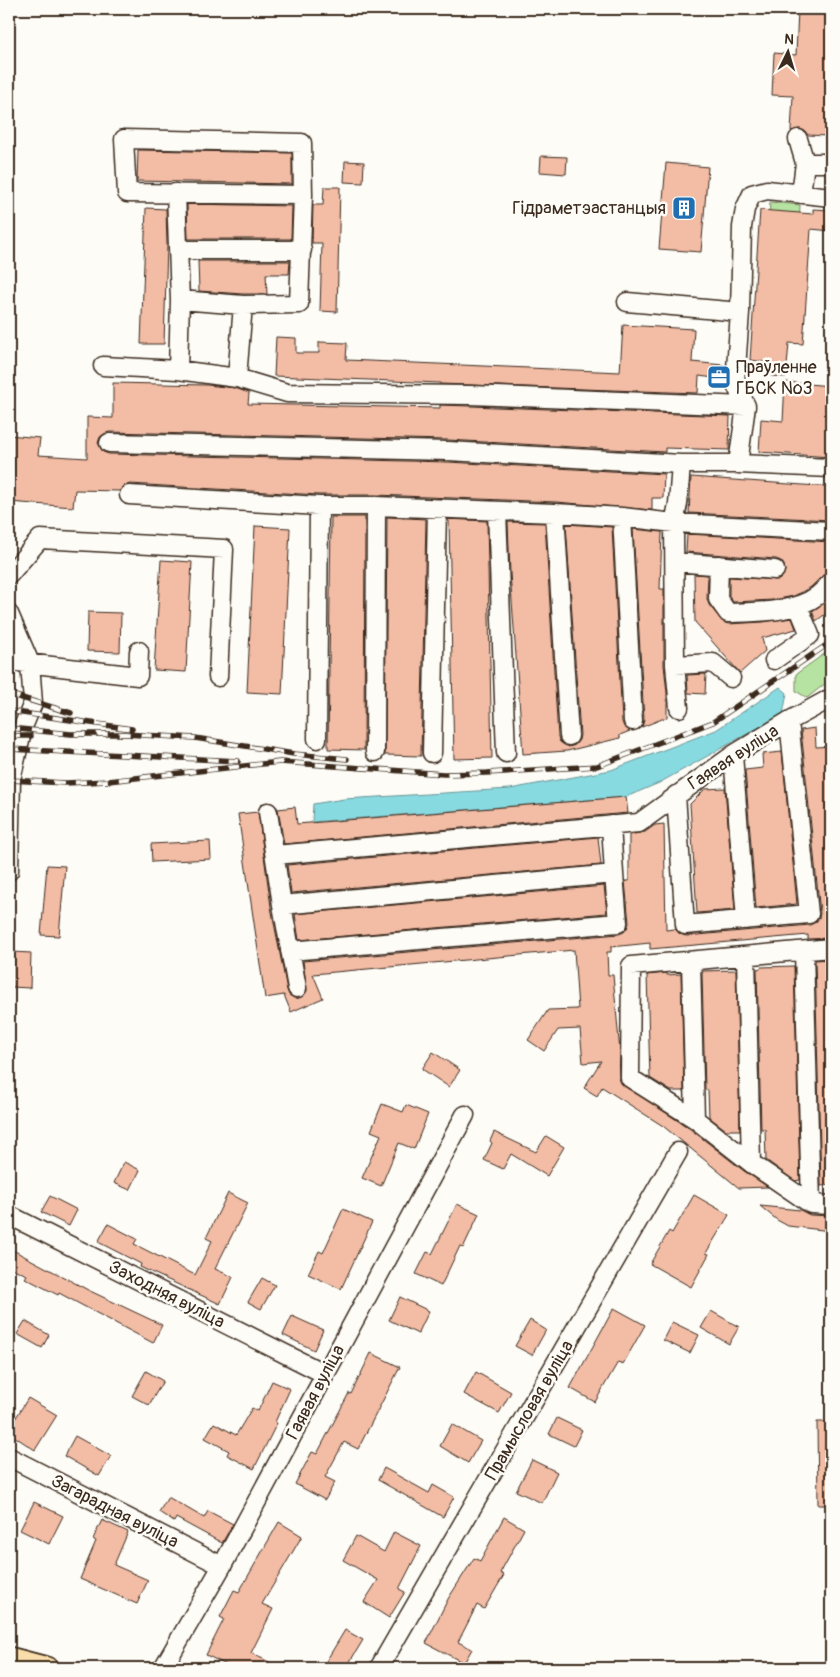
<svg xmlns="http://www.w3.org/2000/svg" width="840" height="1677" font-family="Pangolin,sans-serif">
<rect width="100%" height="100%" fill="#fdfcf7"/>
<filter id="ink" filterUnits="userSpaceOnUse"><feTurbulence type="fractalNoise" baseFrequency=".02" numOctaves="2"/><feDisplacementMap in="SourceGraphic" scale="10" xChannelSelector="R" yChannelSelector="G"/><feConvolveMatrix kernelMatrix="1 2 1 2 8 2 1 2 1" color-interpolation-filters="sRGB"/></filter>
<g filter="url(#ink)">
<!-- green -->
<path fill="#b6e3a1" stroke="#788660" d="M770 202 800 205 798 251 767 249Z
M831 649V679L807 698 796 691V674Z"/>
<!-- water -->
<path fill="#88dae1" stroke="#699493" d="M780 687 787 693 783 714 659 783 626 797 312 822 313 804 344 799 510 789 611 770 716 730Z"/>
<!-- building -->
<path fill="#f2bca5" stroke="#3b2a1e" d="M798 9H831V63L827 136 808 135 805 131 800 129 791 131 793 96 772 95 774 53 796 55Z
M138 150 292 153V184L137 181Z
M541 156 567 157 566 174 540 172Z
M345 161 364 162 363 183 344 182Z
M666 163 708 167 701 252 659 249Z
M324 187H340L337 312 320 311 322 243H312L313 205H323Z
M187 204 292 206 291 239H188Z
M146 208 166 209 167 245 164 344H141Z
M813 209 831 210V231L811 229 803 344 789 343 786 377 771 376 772 363 750 360 760 210 813 214Z
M198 261H290L289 274H266L267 294H243L199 291Z
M623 325 694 329 692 362 723 365 722 379 699 376 698 393 440 384V383L274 376 276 337 296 338V353H319V342L347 343 346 360 620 372Z
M785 382 831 386V457L759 452 761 419 783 421Z
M113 383 207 385 235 388 249 393 248 404 440 408V405L470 406 730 416 729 450 665 448V452L448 440 109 432 104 434 100 437 98 443 103 452 109 454 448 462 664 474 663 498H652V510L556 502 376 495H319L130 484 124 486 119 491 75 490 73 507 9 502V435L40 438 38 455 87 458V417L113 418Z
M691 477 831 487V520L689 513Z
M331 517H365L364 750 328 749Z
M387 517 426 519 421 756 385 755Z
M447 519 487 521 492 758 454 759 449 521H447Z
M508 522 545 523 558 737 560 742 569 747 575 745 579 740 580 735 566 524 612 527 622 722 624 727 630 731 620 735V738L567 751 523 754 510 573Z
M255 526 290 528 282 694 247 692Z
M633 529 662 532 660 589H664V665L667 693V717L642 727 644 720Z
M687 534 831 542V572L823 575 811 587 794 596 773 600 733 602 729 596V577L779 580 783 576 785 571 784 565 781 561 776 559 686 552Z
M161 560 192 562 186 672 154 670Z
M694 574 708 575 707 599 709 605 723 622 728 624 763 622 792 618 796 629 762 638 765 651 740 673 695 622Z
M831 598V610L816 621 812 611Z
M88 612 121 613 120 652 87 651Z
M706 674 705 694 688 693 687 675Z
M815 728 816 747 831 746V901L829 902 831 938 808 939V935L650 949V943L611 947V952H607L608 975H613L620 1052 619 1078 621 1083 689 1128 744 1171 768 1187 739 1188 663 1126 602 1087 597 1096 584 1088 601 1061 583 1063 580 1029 558 1030 544 1051 528 1040 548 1010 578 1009 574 950 313 974 323 998 291 1012 284 995 265 998 238 814 258 812 271 907 287 990 289 995 294 998H299L303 996 307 991 303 961 619 934 624 932 627 928 629 923 625 881H629V835L645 832 655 825 664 824 666 930 675 929 680 934 686 936 810 925 816 922 819 918 820 913 801 730Z
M782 752 797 904 756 908 745 770 763 768 762 754Z
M725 788 735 910 697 913 690 804 705 789Z
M626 797 628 813 284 844 278 809 295 807 297 824Z
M598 837 601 865 291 893 287 865Z
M210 841 211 859 152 862 151 844Z
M47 865 65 866 59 936 41 935Z
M604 886 607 913 299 940 295 914Z
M12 952 31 953 30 988 11 987Z
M831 959V1185L821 1186 815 960Z
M794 966 800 1180 795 1181 766 1160 765 1129H761L757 969 761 968V967Z
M736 970 740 1130H726L709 1117 708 1090H705L702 974 703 971Z
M667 973V975L681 974 684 1091H671L650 1078 647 975Z
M433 1052 460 1070 449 1087 422 1069Z
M382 1104 403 1112 406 1105 428 1114 414 1149 399 1143 381 1186 362 1178 381 1135 371 1131Z
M494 1132 536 1152 546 1136 564 1147 547 1176 511 1154 503 1169 484 1160 492 1143 490 1141Z
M124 1162 140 1170 130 1190 114 1183Z
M228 1193 248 1203 215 1269 233 1277 220 1304 140 1267 141 1264 98 1242 108 1224 137 1239 134 1244 195 1275 212 1241 206 1238Z
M694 1195 729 1215 706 1253 709 1254 691 1287 650 1264 669 1231 672 1233Z
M50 1196 77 1210 69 1226 41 1212Z
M457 1204 479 1214 463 1248 460 1246 441 1286 416 1274 427 1252 432 1254Z
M760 1206 800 1210 810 1215 831 1216V1231L788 1226 777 1220Z
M343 1209 372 1222 341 1289 308 1274 319 1251 323 1253Z
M9 1248 88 1290 162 1325 153 1343 59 1293 58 1295 25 1278 27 1275 9 1267Z
M262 1278 275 1285 261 1309 248 1302Z
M400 1297 429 1311 418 1334 389 1320Z
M614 1308 645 1325 623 1364 618 1362 595 1402 570 1388Z
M711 1311 739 1327 729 1344 701 1328Z
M292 1316 323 1330 314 1350 283 1335Z
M530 1320 546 1330 532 1355 515 1346Z
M25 1321 49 1335 42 1348 17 1334Z
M672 1322 699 1335 690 1353 663 1340Z
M371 1353 400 1367 358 1449 344 1442 325 1477 335 1482 325 1500 295 1484 312 1452 317 1454 349 1393 351 1394Z
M146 1371 163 1381 149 1405 132 1396Z
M476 1372 511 1392 499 1413 464 1394Z
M272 1381 290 1389 275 1422 277 1423 254 1469 227 1455 229 1451 205 1438 214 1423 236 1435 252 1408 258 1411Z
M28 1398 57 1415 35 1450 9 1433V1429Z
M557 1418 582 1430 574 1446 549 1434Z
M817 1422H831V1505H818Z
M452 1424 481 1441 468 1463 440 1446Z
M75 1436 111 1456 99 1476 64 1456Z
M532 1460 557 1472 542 1503 516 1491Z
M384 1468 429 1493 433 1485 454 1497 443 1517 378 1480Z
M168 1497 204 1518 208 1511 233 1524 222 1543 176 1518 174 1522 159 1512Z
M34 1502 63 1516 49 1544 20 1530Z
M504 1517 524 1529 500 1573 504 1575 484 1609 477 1605 458 1642 472 1649 464 1663 426 1643 448 1599 474 1558 480 1561Z
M102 1520 128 1532 114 1565 148 1580 137 1604 80 1579 96 1541 93 1539Z
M279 1522 302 1536 262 1604 273 1609 251 1653 281 1668H233L206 1655 224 1619 220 1617 234 1590 239 1592Z
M394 1532 421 1546 399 1589 405 1592 389 1618 364 1602 378 1580 343 1560 356 1536 384 1552Z
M345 1630 363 1640 346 1668H322Z"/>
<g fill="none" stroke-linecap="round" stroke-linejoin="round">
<!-- minor casing -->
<g stroke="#3b2a1e" stroke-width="21">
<path id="minor" d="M798 139 805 163 801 194
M805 163H831
M176 193 180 300 178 370
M179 250H302
M180 300 243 305
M627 302 740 312
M103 366 178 370 237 378 287 393 470 395 746 406 735 383 740 312 742 227 745 209 752 194 767 190 831 197
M237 378 243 305 299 304 303 195 127 193 124 139 302 143 303 195
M109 443 448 451 681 464H738L746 406
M738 464 831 468
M129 495 319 506H376L555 513 622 517 674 523 831 531
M497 511 506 753
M555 513 569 736
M622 517 633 721
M675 562 775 570
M719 565 718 599 728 613C755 612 794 613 817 596 822 592 827 587 831 582
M9 575 40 539 224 549 218 677
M9 614 30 663 33 703 23 727 11 780 9 871
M774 660 810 635 798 606
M9 661 138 676 139 651
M675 665 713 663 731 678
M679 708 675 665 674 523 678 504 681 464
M317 739 319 506
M375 752 376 506
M432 753 437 509
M733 755 746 920
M676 795 685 925 809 914 789 721
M268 812 282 905 297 988
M275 855 639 823 733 755 789 721 831 698
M282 905 614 874 611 825
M831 948 631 966 630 1078 695 1119 751 1163 811 1204 831 1205
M290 951 618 923 614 874
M804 951 811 1204
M746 956 751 1163
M691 961 695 1119
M9 1215 325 1374
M9 1457 222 1566
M163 1668 222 1566 465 1115
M379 1668 678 1152"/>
</g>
<!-- major casing -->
<g stroke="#3b2a1e" stroke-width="25">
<path id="major" d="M9 1658 47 1668"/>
</g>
<!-- minor -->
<use href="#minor" stroke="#fdfcf7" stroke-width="18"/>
<!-- major -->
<use href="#major" stroke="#f9deab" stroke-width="21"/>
<!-- rail casing -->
<g stroke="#3b2a1e" stroke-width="5.5">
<path id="rail" d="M9 694 71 713
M9 711 132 729
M9 728 71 734H124L195 738 294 754 347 759
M9 736H31
M9 749 238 761
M9 780 66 783 108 781 280 762 444 774 487 773 597 766 713 722 831 642"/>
</g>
<!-- rail -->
<use href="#rail" stroke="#fdfcf7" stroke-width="4" stroke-dasharray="11" stroke-linecap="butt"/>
</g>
</g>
<!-- icons -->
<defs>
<g id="building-square" transform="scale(1.25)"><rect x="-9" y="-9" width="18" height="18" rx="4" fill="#1f6fb2" stroke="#fdfcf7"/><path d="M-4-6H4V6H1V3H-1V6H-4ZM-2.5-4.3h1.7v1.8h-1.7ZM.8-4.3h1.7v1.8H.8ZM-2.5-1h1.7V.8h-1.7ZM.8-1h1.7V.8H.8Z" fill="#fff"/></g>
<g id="office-square" transform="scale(1.25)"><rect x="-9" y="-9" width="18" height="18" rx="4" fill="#1f6fb2" stroke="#fdfcf7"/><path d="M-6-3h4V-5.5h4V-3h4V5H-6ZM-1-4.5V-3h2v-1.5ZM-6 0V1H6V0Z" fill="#fff"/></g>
</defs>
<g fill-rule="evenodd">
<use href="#building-square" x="684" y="208"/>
<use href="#office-square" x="719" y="377"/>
</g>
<g text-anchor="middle" stroke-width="5" stroke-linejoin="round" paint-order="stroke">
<!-- poi labels -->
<g font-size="18" fill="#3b2a1e" stroke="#fdfcf7" text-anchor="end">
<text x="666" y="214">Гідраметэастанцыя</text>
<text x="736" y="373" text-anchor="start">Праўленне<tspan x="736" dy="21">ГБСК №3</tspan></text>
</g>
<!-- street labels -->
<g font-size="18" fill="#3b2a1e" stroke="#fdfcf7">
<text transform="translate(733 757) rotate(-33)" y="6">Гаявая вуліца</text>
<text transform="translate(167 1294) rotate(27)" y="6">Заходняя вуліца</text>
<text transform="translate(315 1392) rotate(-62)" y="6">Гаявая вуліца</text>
<text transform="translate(529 1410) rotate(-60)" y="6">Прамысловая вуліца</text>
<text transform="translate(115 1511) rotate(27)" y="6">Загарадная вуліца</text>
</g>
</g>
<!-- margin -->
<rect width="840" height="1677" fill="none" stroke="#fdfcf7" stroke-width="30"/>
<rect x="15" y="15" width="810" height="1647" fill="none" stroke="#3b2a1e" stroke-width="2" filter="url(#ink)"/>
<!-- north arrow -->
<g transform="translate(788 52) rotate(5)" stroke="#fdfcf7" stroke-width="4" paint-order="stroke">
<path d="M0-4L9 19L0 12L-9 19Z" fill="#3b2a1e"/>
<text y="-8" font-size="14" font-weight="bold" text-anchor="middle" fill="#3b2a1e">N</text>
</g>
</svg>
